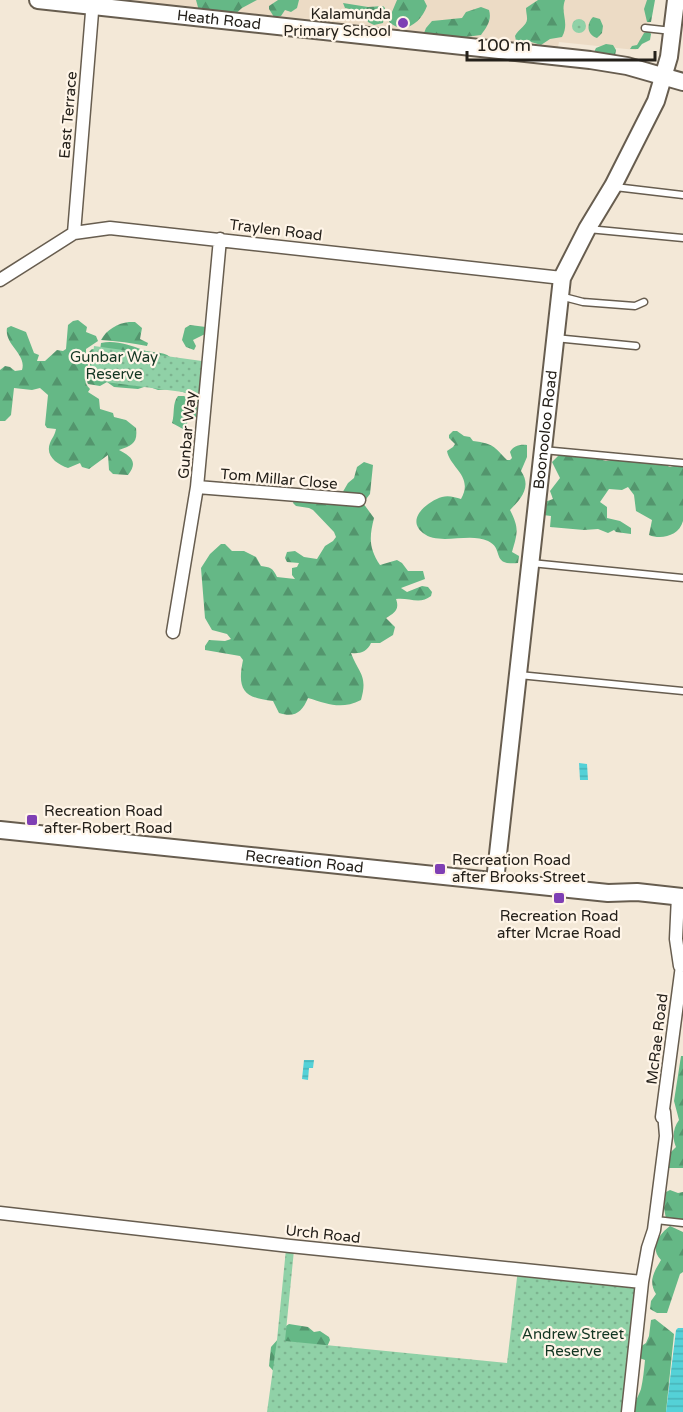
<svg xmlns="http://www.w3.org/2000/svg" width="683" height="1412" font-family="'Varela Round',sans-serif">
<defs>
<pattern id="forest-firs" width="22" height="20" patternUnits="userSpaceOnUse" patternTransform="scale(1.5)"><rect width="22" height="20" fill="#65b886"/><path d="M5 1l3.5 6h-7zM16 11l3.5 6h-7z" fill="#53956d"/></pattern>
<pattern id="park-dots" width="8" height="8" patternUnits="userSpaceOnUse" patternTransform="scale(1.5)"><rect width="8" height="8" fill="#90d1a7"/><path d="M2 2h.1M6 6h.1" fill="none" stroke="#7cb38f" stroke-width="1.8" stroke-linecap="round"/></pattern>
<pattern id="water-rules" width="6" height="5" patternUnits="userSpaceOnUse" patternTransform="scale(1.5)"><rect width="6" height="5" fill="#54d1d7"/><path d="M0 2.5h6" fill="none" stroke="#49b3b8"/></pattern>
</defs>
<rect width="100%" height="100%" fill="#f3e8d7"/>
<!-- built -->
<path fill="#ecdbc5" d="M93 0H652L649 33 636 50 559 42 556 57Z"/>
<!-- forest -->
<path fill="url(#forest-firs)" d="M196 0H257L242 8 232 17 199 11Z
M278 0H301H299L297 8 291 12 285 10 281 16 274 17 269 9V6Z
M397 0H424L427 6C421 22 405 36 389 22V19Z
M538 0H565C560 14 570 22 562 37L550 39 541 45 531 42 527 48 517 45 515 36C518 29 528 25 527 18 527 15 526 12 526 8Z
M647 0H655L651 22H647L644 9Z
M343 3 368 7 383 6 385 8 383 23 374 25 368 22 366 15 357 16 354 10 345 8Z
M481 7 489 10C492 20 487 27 481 35L458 38 426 36 424 33 426 28 432 21C443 20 451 19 462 18L466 12Z
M593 17 600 19 603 26 602 33 597 38C587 35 586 24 593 17Z
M649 31 651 34 650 40 642 44 638 49H630L632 46 637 45 644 33Z
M606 44 613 45 616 50 615 56 593 54 596 48Z
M78 320 87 327 86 332 96 336 98 341 86 349V355L92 349 100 350 101 343C115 340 130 345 143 350 151 353 163 351 170 357 179 364 189 383 196 392L192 395 173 389 158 390 147 386 138 389 114 387 107 382 100 386 88 384 86 379C88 371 94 363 86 356 87 359 88 363 88 366 88 377 81 380 90 389L88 392 99 399 100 409 113 413 114 417 126 420 136 428C138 443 132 446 119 450 130 456 139 461 128 475L113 474 109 470 108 455 89 469 82 467 80 463 68 468C57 464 45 456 50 443 52 438 55 435 56 429L47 428 45 425 48 395 40 388 32 390 14 388 11 415 5 421H0V370L5 366 10 367 15 371 22 370C27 354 4 345 7 328L11 326 26 332 34 353 39 355 37 361H45L57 350 63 351 66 349 68 325 73 321Z
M129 322H135L142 328 140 339 148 343 147 346C132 343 117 341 101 340 106 330 118 323 129 322Z
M190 325 206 327 205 334 193 340 196 346 194 350 186 347 182 340 185 328Z
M178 396H184L192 401 200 399V406L197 408 196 417 191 419 188 418 187 424 183 429 172 423C175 414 172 403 178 396Z
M453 431H457L464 436 470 437 473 441C495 444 493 446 507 460H510L512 458 510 452C513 446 520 444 527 445V457L521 471C532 487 521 499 510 510 519 528 518 532 512 552L519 556 518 563C490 566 505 549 488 541 469 532 439 546 423 533 405 519 428 501 442 497 448 495 455 497 461 499 474 476 450 468 447 451L453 447 455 444 449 438V435Z
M585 455 606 461 616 459 663 464 670 467 683 464C683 479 683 508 683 521 679 536 661 540 649 535L652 520 636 511 634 495 628 487 622 490 609 489 600 502 607 507V518L620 521 631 528V534L616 532 614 530 608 533 598 529 584 530 550 527 551 516 543 515 542 503 553 499 550 491 560 478 552 462 558 456Z
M364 462 373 465 370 494 363 503 374 518C369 538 369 548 380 565L397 560 402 563 408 571H423L425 579 401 588 407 592 422 586 428 587 432 592 431 596C420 605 408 597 396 599 400 610 394 613 386 618L395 627 393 635 380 643H371C367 652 360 654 351 653 359 674 368 675 361 700 341 710 328 704 308 698 302 712 295 718 279 713L273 701C243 698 237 689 243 660L240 656 205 650V646L209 640 225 641 231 639 227 634 212 630 205 618 201 568 210 554 221 544H225L232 551H244L256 557 261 566C270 567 273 568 277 577L295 579 292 575V568L297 567 299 563 287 562 285 558 287 552 295 551 304 557 317 559 325 546 333 541 336 537 334 532 313 510 309 508 296 506 293 503 294 500 341 495 348 483 354 478 357 467Z
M681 1056H683V1168H667L668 1155 676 1147C672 1138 673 1128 679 1120L674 1101Z
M670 1190 678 1193 683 1192V1221L666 1219 664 1208 666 1192Z
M670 1226 683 1232V1272L680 1274 667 1313H657L650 1309 651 1301 656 1294C648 1281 654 1272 661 1260 649 1248 659 1234 670 1226Z
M655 1319 674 1334 666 1412H632C634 1403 638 1397 641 1389 643 1380 644 1370 645 1360L636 1357 640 1347 646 1343 649 1336 651 1320Z
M289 1324 308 1327 314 1332 320 1331 329 1337 330 1340 327 1347 277 1375 269 1366 271 1347 279 1338 286 1326Z"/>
<!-- park -->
<path fill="url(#park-dots)" d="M572 26a7 7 0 1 1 14 0a7 7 0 1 1-14 0Z
M94 346 209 362 206 395 90 380Z
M286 1249 294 1250 285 1341 507 1363 518 1269 642 1282 628 1412H267L277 1340Z"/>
<!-- water -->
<path fill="url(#water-rules)" d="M579 763 587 764 588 780H580Z
M304 1060H314L313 1068H309L308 1080 302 1079Z
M678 1328H683V1412H666L676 1330Z"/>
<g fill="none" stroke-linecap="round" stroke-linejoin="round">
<!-- lane casing -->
<g stroke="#675d4f" stroke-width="9">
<path id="lane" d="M645 28 672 31
M615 187 683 195
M588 229 683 238
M560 296 583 302 635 306 644 302
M555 338 636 346
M543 450 683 463
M531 563 683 578
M519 675 683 691
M656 1220 683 1223"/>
</g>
<!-- street casing -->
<g stroke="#675d4f" stroke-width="15">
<path id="street" d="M74 233 93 0
M0 280 74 233 110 228 562 278
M197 487 359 500
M173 632 197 487 220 239
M678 896 676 939 680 966
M662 1117 683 958
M0 1213 290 1246 642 1282
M628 1412 642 1282 648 1248 654 1230 666 1136 664 1112"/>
</g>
<!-- secondary casing -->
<g stroke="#675d4f" stroke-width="20">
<g id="secondary">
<path id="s1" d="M38 0 590 60 627 66 683 82"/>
<path id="s2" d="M0 830 608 893 637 892 683 897"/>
<path id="s3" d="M495 881 562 278 587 229 613 186 656 101 669 57 676 0"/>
</g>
</g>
<!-- lane -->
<use href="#lane" stroke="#fff" stroke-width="6"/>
<!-- street -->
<use href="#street" stroke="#fff" stroke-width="12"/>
<!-- secondary -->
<use href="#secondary" stroke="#fff" stroke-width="16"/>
</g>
<!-- markers -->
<g fill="#7f3fb4" stroke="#fff5e8" stroke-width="2">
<circle cx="403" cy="23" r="6"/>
<rect x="26" y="814" width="12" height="12" rx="3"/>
<rect x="434" y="863" width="12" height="12" rx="3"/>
<rect x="553" y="892" width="12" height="12" rx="3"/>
</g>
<g text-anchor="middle" stroke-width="4.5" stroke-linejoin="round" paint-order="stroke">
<!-- poi labels -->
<g font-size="15" fill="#24201a" stroke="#fff5e8" text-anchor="start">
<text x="391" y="19" text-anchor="end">Kalamunda<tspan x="391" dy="17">Primary School</tspan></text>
<text x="44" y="816">Recreation Road<tspan x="44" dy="17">after Robert Road</tspan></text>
<text x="452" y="865">Recreation Road<tspan x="452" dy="17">after Brooks Street</tspan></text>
<text x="559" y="921" text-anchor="middle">Recreation Road<tspan x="559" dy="17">after Mcrae Road</tspan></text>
</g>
<!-- street labels -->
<g font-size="15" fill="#24201a" stroke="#fff5e8">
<text dy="5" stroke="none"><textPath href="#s1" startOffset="182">Heath Road</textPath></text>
<text transform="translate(68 115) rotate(-85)" y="5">East Terrace</text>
<text transform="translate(276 230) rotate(7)" y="5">Traylen Road</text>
<text dy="5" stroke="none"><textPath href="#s3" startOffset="454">Boonooloo Road</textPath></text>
<text transform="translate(187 435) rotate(-85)" y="5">Gunbar Way</text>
<text transform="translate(279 479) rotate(5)" y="5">Tom Millar Close</text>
<text dy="5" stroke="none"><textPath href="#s2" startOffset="306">Recreation Road</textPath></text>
<text transform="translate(657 1039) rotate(-83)" y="5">McRae Road</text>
<text transform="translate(323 1234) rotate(6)" y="5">Urch Road</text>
</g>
<!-- park labels -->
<g font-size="15" fill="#123622" stroke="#fff5e8">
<text x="114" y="362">Gunbar Way<tspan x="114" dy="17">Reserve</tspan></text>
<text x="573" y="1339">Andrew Street<tspan x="573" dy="17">Reserve</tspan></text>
</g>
</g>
<!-- scale -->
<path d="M467 51v9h188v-9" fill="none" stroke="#24201a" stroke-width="3"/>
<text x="476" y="51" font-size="18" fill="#24201a" stroke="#fff5e8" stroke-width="4.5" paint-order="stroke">100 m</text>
</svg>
